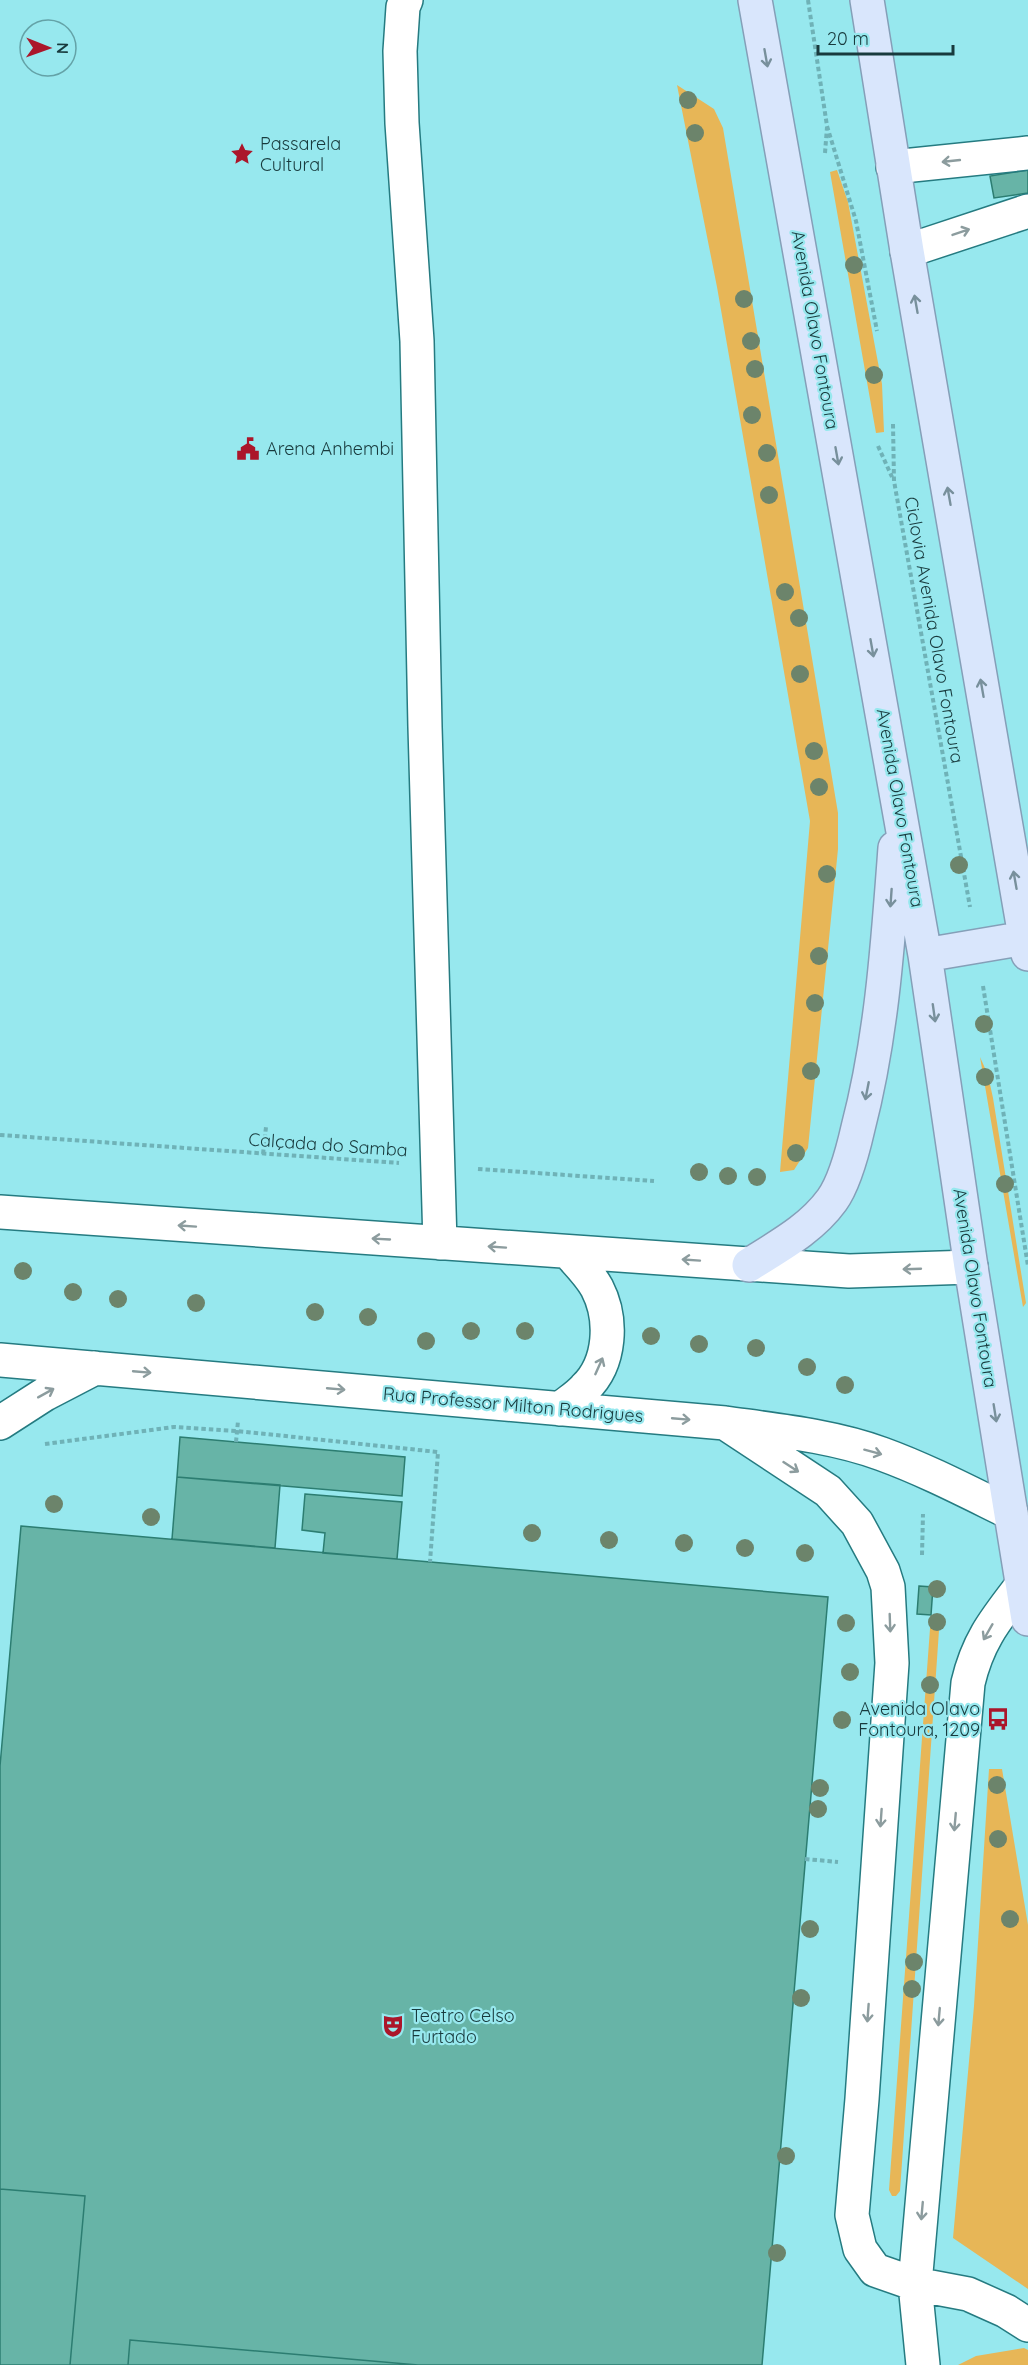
<svg xmlns="http://www.w3.org/2000/svg" width="1028" height="2365" font-family="Quicksand,sans-serif">
<rect width="100%" height="100%" fill="#97e8ee"/>
<!-- green -->
<path fill="#e7b657" d="M677 85 714 109 723 128 838 813V849L808 1148 794 1170 780 1172 810 821 717 287Z
M837 170 848 202 882 384 884 432 876 433 830 172Z
M980 1057 988 1075 993 1098 1026 1303 1023 1307Z
M931 1615 940 1616 900 2191 896 2196H892L889 2190Z
M989 1769H1002L1028 1925V2289L953 2238 974 2006Z
M1024 2348 1028 2350V2365H958L976 2356Z"/>
<!-- building -->
<path fill="#67b4a7" stroke="#2c7d71" stroke-width="1.5" d="M1028 170V193L994 198 990 176Z
M180 1437 405 1457 402 1496 177 1477Z
M177 1477 280 1485 275 1548 172 1539Z
M305 1494 402 1502 397 1559 323 1553 325 1533 302 1530Z
M21 1526 828 1597 762 2365H418L130 2340 128 2365H70L85 2196 0 2189V1766Z
M919 1586 933 1587 931 1615 917 1614Z
M0 2189 85 2196 70 2365H0Z
M130 2340 418 2365H128Z"/>
<g fill="none" stroke-linecap="round" stroke-linejoin="round">
<!-- minor casing -->
<g stroke="#257b81" stroke-width="36">
<path id="minor" d="M406 0 403 7 400 51 402 123 417 341 425 727 440 1243
M893 167 1028 153
M907 251 1028 211
M0 1212 849 1271 971 1267
M0 1360 725 1423C775 1430 834 1436 882 1454 926 1470 968 1492 1011 1513
M560 1409C568 1402 578 1396 585 1388 611 1363 613 1319 597 1288 590 1275 578 1263 568 1252
M0 1423 45 1394 95 1368
M725 1423 828 1491 857 1523 883 1571 888 1587 892 1663 862 2099 852 2215 860 2249 875 2270 915 2284 968 2294 1006 2311 1028 2325
M923 2365 915 2284 968 1683C978 1640 996 1619 1022 1585"/>
</g>
<!-- major casing -->
<g stroke="#859fb8" stroke-width="36">
<path id="major" d="M755 0 925 955 971 1267 1028 1619
M867 0 907 251 1028 954
M925 955 1025 938
M749 1265C779 1246 811 1229 832 1200 845 1182 853 1150 858 1128 882 1036 888 942 895 848"/>
</g>
<!-- path -->
<path stroke="#6fb2b7" stroke-width="4" stroke-dasharray="4.5 3" stroke-linecap="butt" d="M808 0 827 126 856 221 877 331
M825 153 827 127
M893 424 894 481 970 907
M878 446 892 477
M983 986 1028 1266
M0 1135 399 1163
M263 1154 266 1127
M478 1169 654 1181
M236 1442 238 1421
M45 1444 174 1427 237 1431 438 1452 430 1562
M922 1555 923 1514
M805 1859 838 1862"/>
<!-- minor -->
<use href="#minor" stroke="#fff" stroke-width="33"/>
<!-- major -->
<use href="#major" stroke="#d9e6fc" stroke-width="33"/>
</g>
<!-- trees -->
<g fill="#6c846b">
<circle cx="688" cy="100" r="9"/>
<circle cx="695" cy="133" r="9"/>
<circle cx="854" cy="265" r="9"/>
<circle cx="744" cy="299" r="9"/>
<circle cx="751" cy="341" r="9"/>
<circle cx="755" cy="369" r="9"/>
<circle cx="874" cy="375" r="9"/>
<circle cx="752" cy="415" r="9"/>
<circle cx="767" cy="453" r="9"/>
<circle cx="769" cy="495" r="9"/>
<circle cx="785" cy="592" r="9"/>
<circle cx="799" cy="618" r="9"/>
<circle cx="800" cy="674" r="9"/>
<circle cx="814" cy="751" r="9"/>
<circle cx="819" cy="787" r="9"/>
<circle cx="959" cy="865" r="9"/>
<circle cx="827" cy="874" r="9"/>
<circle cx="819" cy="956" r="9"/>
<circle cx="815" cy="1003" r="9"/>
<circle cx="984" cy="1024" r="9"/>
<circle cx="811" cy="1071" r="9"/>
<circle cx="985" cy="1077" r="9"/>
<circle cx="796" cy="1153" r="9"/>
<circle cx="699" cy="1172" r="9"/>
<circle cx="728" cy="1176" r="9"/>
<circle cx="757" cy="1177" r="9"/>
<circle cx="1005" cy="1184" r="9"/>
<circle cx="23" cy="1271" r="9"/>
<circle cx="73" cy="1292" r="9"/>
<circle cx="118" cy="1299" r="9"/>
<circle cx="196" cy="1303" r="9"/>
<circle cx="315" cy="1312" r="9"/>
<circle cx="368" cy="1317" r="9"/>
<circle cx="471" cy="1331" r="9"/>
<circle cx="525" cy="1331" r="9"/>
<circle cx="651" cy="1336" r="9"/>
<circle cx="426" cy="1341" r="9"/>
<circle cx="699" cy="1344" r="9"/>
<circle cx="756" cy="1348" r="9"/>
<circle cx="807" cy="1367" r="9"/>
<circle cx="845" cy="1385" r="9"/>
<circle cx="54" cy="1504" r="9"/>
<circle cx="151" cy="1517" r="9"/>
<circle cx="532" cy="1533" r="9"/>
<circle cx="609" cy="1540" r="9"/>
<circle cx="684" cy="1543" r="9"/>
<circle cx="745" cy="1548" r="9"/>
<circle cx="805" cy="1553" r="9"/>
<circle cx="937" cy="1589" r="9"/>
<circle cx="937" cy="1622" r="9"/>
<circle cx="846" cy="1623" r="9"/>
<circle cx="850" cy="1672" r="9"/>
<circle cx="930" cy="1685" r="9"/>
<circle cx="842" cy="1720" r="9"/>
<circle cx="997" cy="1785" r="9"/>
<circle cx="820" cy="1788" r="9"/>
<circle cx="818" cy="1809" r="9"/>
<circle cx="998" cy="1839" r="9"/>
<circle cx="1010" cy="1919" r="9"/>
<circle cx="810" cy="1929" r="9"/>
<circle cx="914" cy="1962" r="9"/>
<circle cx="912" cy="1989" r="9"/>
<circle cx="801" cy="1998" r="9"/>
<circle cx="786" cy="2156" r="9"/>
<circle cx="777" cy="2253" r="9"/>
</g>
<!-- one-way arrows -->
<defs><path id="oneway-shaft" d="M-6 0H5M1.5-3L5.5 0L1.5 3" fill="none" stroke-width="1.6" stroke-linecap="round" stroke-linejoin="round" transform="scale(1.5)"/></defs>
<g stroke="#78909c">
<use href="#oneway-shaft" transform="translate(766 58) rotate(80)"/>
<use href="#oneway-shaft" transform="translate(916 304) rotate(-100)"/>
<use href="#oneway-shaft" transform="translate(837 456) rotate(80)"/>
<use href="#oneway-shaft" transform="translate(949 496) rotate(-100)"/>
<use href="#oneway-shaft" transform="translate(872 648) rotate(80)"/>
<use href="#oneway-shaft" transform="translate(982 688) rotate(-100)"/>
<use href="#oneway-shaft" transform="translate(1015 880) rotate(-100)"/>
<use href="#oneway-shaft" transform="translate(891 898) rotate(94)"/>
<use href="#oneway-shaft" transform="translate(934 1013) rotate(82)"/>
<use href="#oneway-shaft" transform="translate(867 1091) rotate(101)"/>
<use href="#oneway-shaft" transform="translate(995 1413) rotate(81)"/>
</g>
<g stroke="#8c9c9e">
<use href="#oneway-shaft" transform="translate(951 161) rotate(174)"/>
<use href="#oneway-shaft" transform="translate(961 232) rotate(-19)"/>
<use href="#oneway-shaft" transform="translate(187 1226) rotate(-176)"/>
<use href="#oneway-shaft" transform="translate(381 1239) rotate(-177)"/>
<use href="#oneway-shaft" transform="translate(497 1247) rotate(-176)"/>
<use href="#oneway-shaft" transform="translate(691 1260) rotate(-176)"/>
<use href="#oneway-shaft" transform="translate(912 1269) rotate(178)"/>
<use href="#oneway-shaft" transform="translate(599 1366) rotate(-66)"/>
<use href="#oneway-shaft" transform="translate(142 1372) rotate(5)"/>
<use href="#oneway-shaft" transform="translate(336 1389) rotate(5)"/>
<use href="#oneway-shaft" transform="translate(46 1393) rotate(-29)"/>
<use href="#oneway-shaft" transform="translate(681 1419) rotate(5)"/>
<use href="#oneway-shaft" transform="translate(873 1452) rotate(15)"/>
<use href="#oneway-shaft" transform="translate(791 1467) rotate(33)"/>
<use href="#oneway-shaft" transform="translate(890 1623) rotate(88)"/>
<use href="#oneway-shaft" transform="translate(988 1632) rotate(120)"/>
<use href="#oneway-shaft" transform="translate(881 1818) rotate(94)"/>
<use href="#oneway-shaft" transform="translate(955 1822) rotate(95)"/>
<use href="#oneway-shaft" transform="translate(868 2013) rotate(94)"/>
<use href="#oneway-shaft" transform="translate(939 2017) rotate(95)"/>
<use href="#oneway-shaft" transform="translate(922 2211) rotate(95)"/>
</g>
<!-- icons -->
<defs>
<g id="sight-bare" transform="scale(1.8)"><path d="M0-6L1.8-2.2L6-1.7L2.9 1.2L3.7 5.4L0 3.3L-3.7 5.4L-2.9 1.2L-6-1.7L-1.8-2.2Z" fill="#ab162a" stroke="#97e8ee" stroke-width="2.5" paint-order="stroke"/></g>
<g id="civic-bare" transform="scale(1.8)"><path d="M-.6-6.5H3V-4.5H.6V-3L4-1V1h2V6H-6V1h2V-1L-.6-3ZM-1.2 2.5V6h2.4V2.5Z" fill="#ab162a" stroke="#97e8ee" stroke-width="2.5" paint-order="stroke"/></g>
<g id="bus-bare" transform="scale(1.8)"><path d="M-5-6H5V4H4V6H2V4H-2V6H-4V4H-5ZM-3.5-4V0h7V-4ZM-3.5 1.2v1.5H-2V1.2ZM2 1.2v1.5H3.5V1.2Z" fill="#ab162a" stroke="#97e8ee" stroke-width="2.5" paint-order="stroke"/></g>
<g id="theatre-bare" transform="scale(1.8)"><path d="M-5-5.5Q0-4 5-5.5V0Q5 5 0 6Q-5 5-5 0ZM-3.3-2.5H-1v1.5H-3.3ZM1-2.5H3.3v1.5H1ZM-2.8 1Q0 5.5 2.8 1Z" fill="#ab162a" stroke="#97e8ee" stroke-width="2.5" paint-order="stroke"/></g>
</defs>
<g fill-rule="evenodd">
<use href="#sight-bare" x="242" y="154"/>
<use href="#civic-bare" x="248" y="449"/>
<use href="#bus-bare" x="998" y="1719"/>
<use href="#theatre-bare" x="393" y="2026"/>
</g>
<g text-anchor="middle" stroke-width="4.5" stroke-linejoin="round" paint-order="stroke">
<!-- poi labels -->
<g font-size="18" fill="#183a3d" stroke="#97e8ee" text-anchor="start">
<text x="260" y="150">Passarela<tspan x="260" dy="21">Cultural</tspan></text>
<text x="266" y="455">Arena Anhembi</text>
<text x="980" y="1715" text-anchor="end">Avenida Olavo<tspan x="980" dy="21">Fontoura, 1209</tspan></text>
<text x="411" y="2022">Teatro Celso<tspan x="411" dy="21">Furtado</tspan></text>
</g>
<!-- street labels -->
<g font-size="18" fill="#183a3d" stroke="#97e8ee">
<text transform="translate(815 330) rotate(80)" y="6">Avenida Olavo Fontoura</text>
<text transform="translate(934 630) rotate(80)" y="6">Ciclovia Avenida Olavo Fontoura</text>
<text transform="translate(900 808) rotate(80)" y="6">Avenida Olavo Fontoura</text>
<text transform="translate(328 1145) rotate(4)" y="6">Calçada do Samba</text>
<text transform="translate(975 1288) rotate(81)" y="6">Avenida Olavo Fontoura</text>
<text transform="translate(513 1405) rotate(5)" y="6">Rua Professor Milton Rodrigues</text>
</g>
</g>
<!-- north arrow -->
<g transform="translate(48 48) rotate(91)"><circle r="28" fill="#97e8ee" stroke="#64a2a7" stroke-width="1.5"/>
<path d="M0-4.5L10 22L0 15L-10 22Z" fill="#ab162a"/>
<text y="-9" font-size="16" font-weight="bold" text-anchor="middle" fill="#183a3d">N</text>
</g>
<!-- scale -->
<path d="M818 45v9h135v-9" fill="none" stroke="#183a3d" stroke-width="3"/>
<text x="827" y="45" font-size="18" fill="#183a3d" stroke="#97e8ee" stroke-width="4.5" paint-order="stroke">20 m</text>
</svg>
